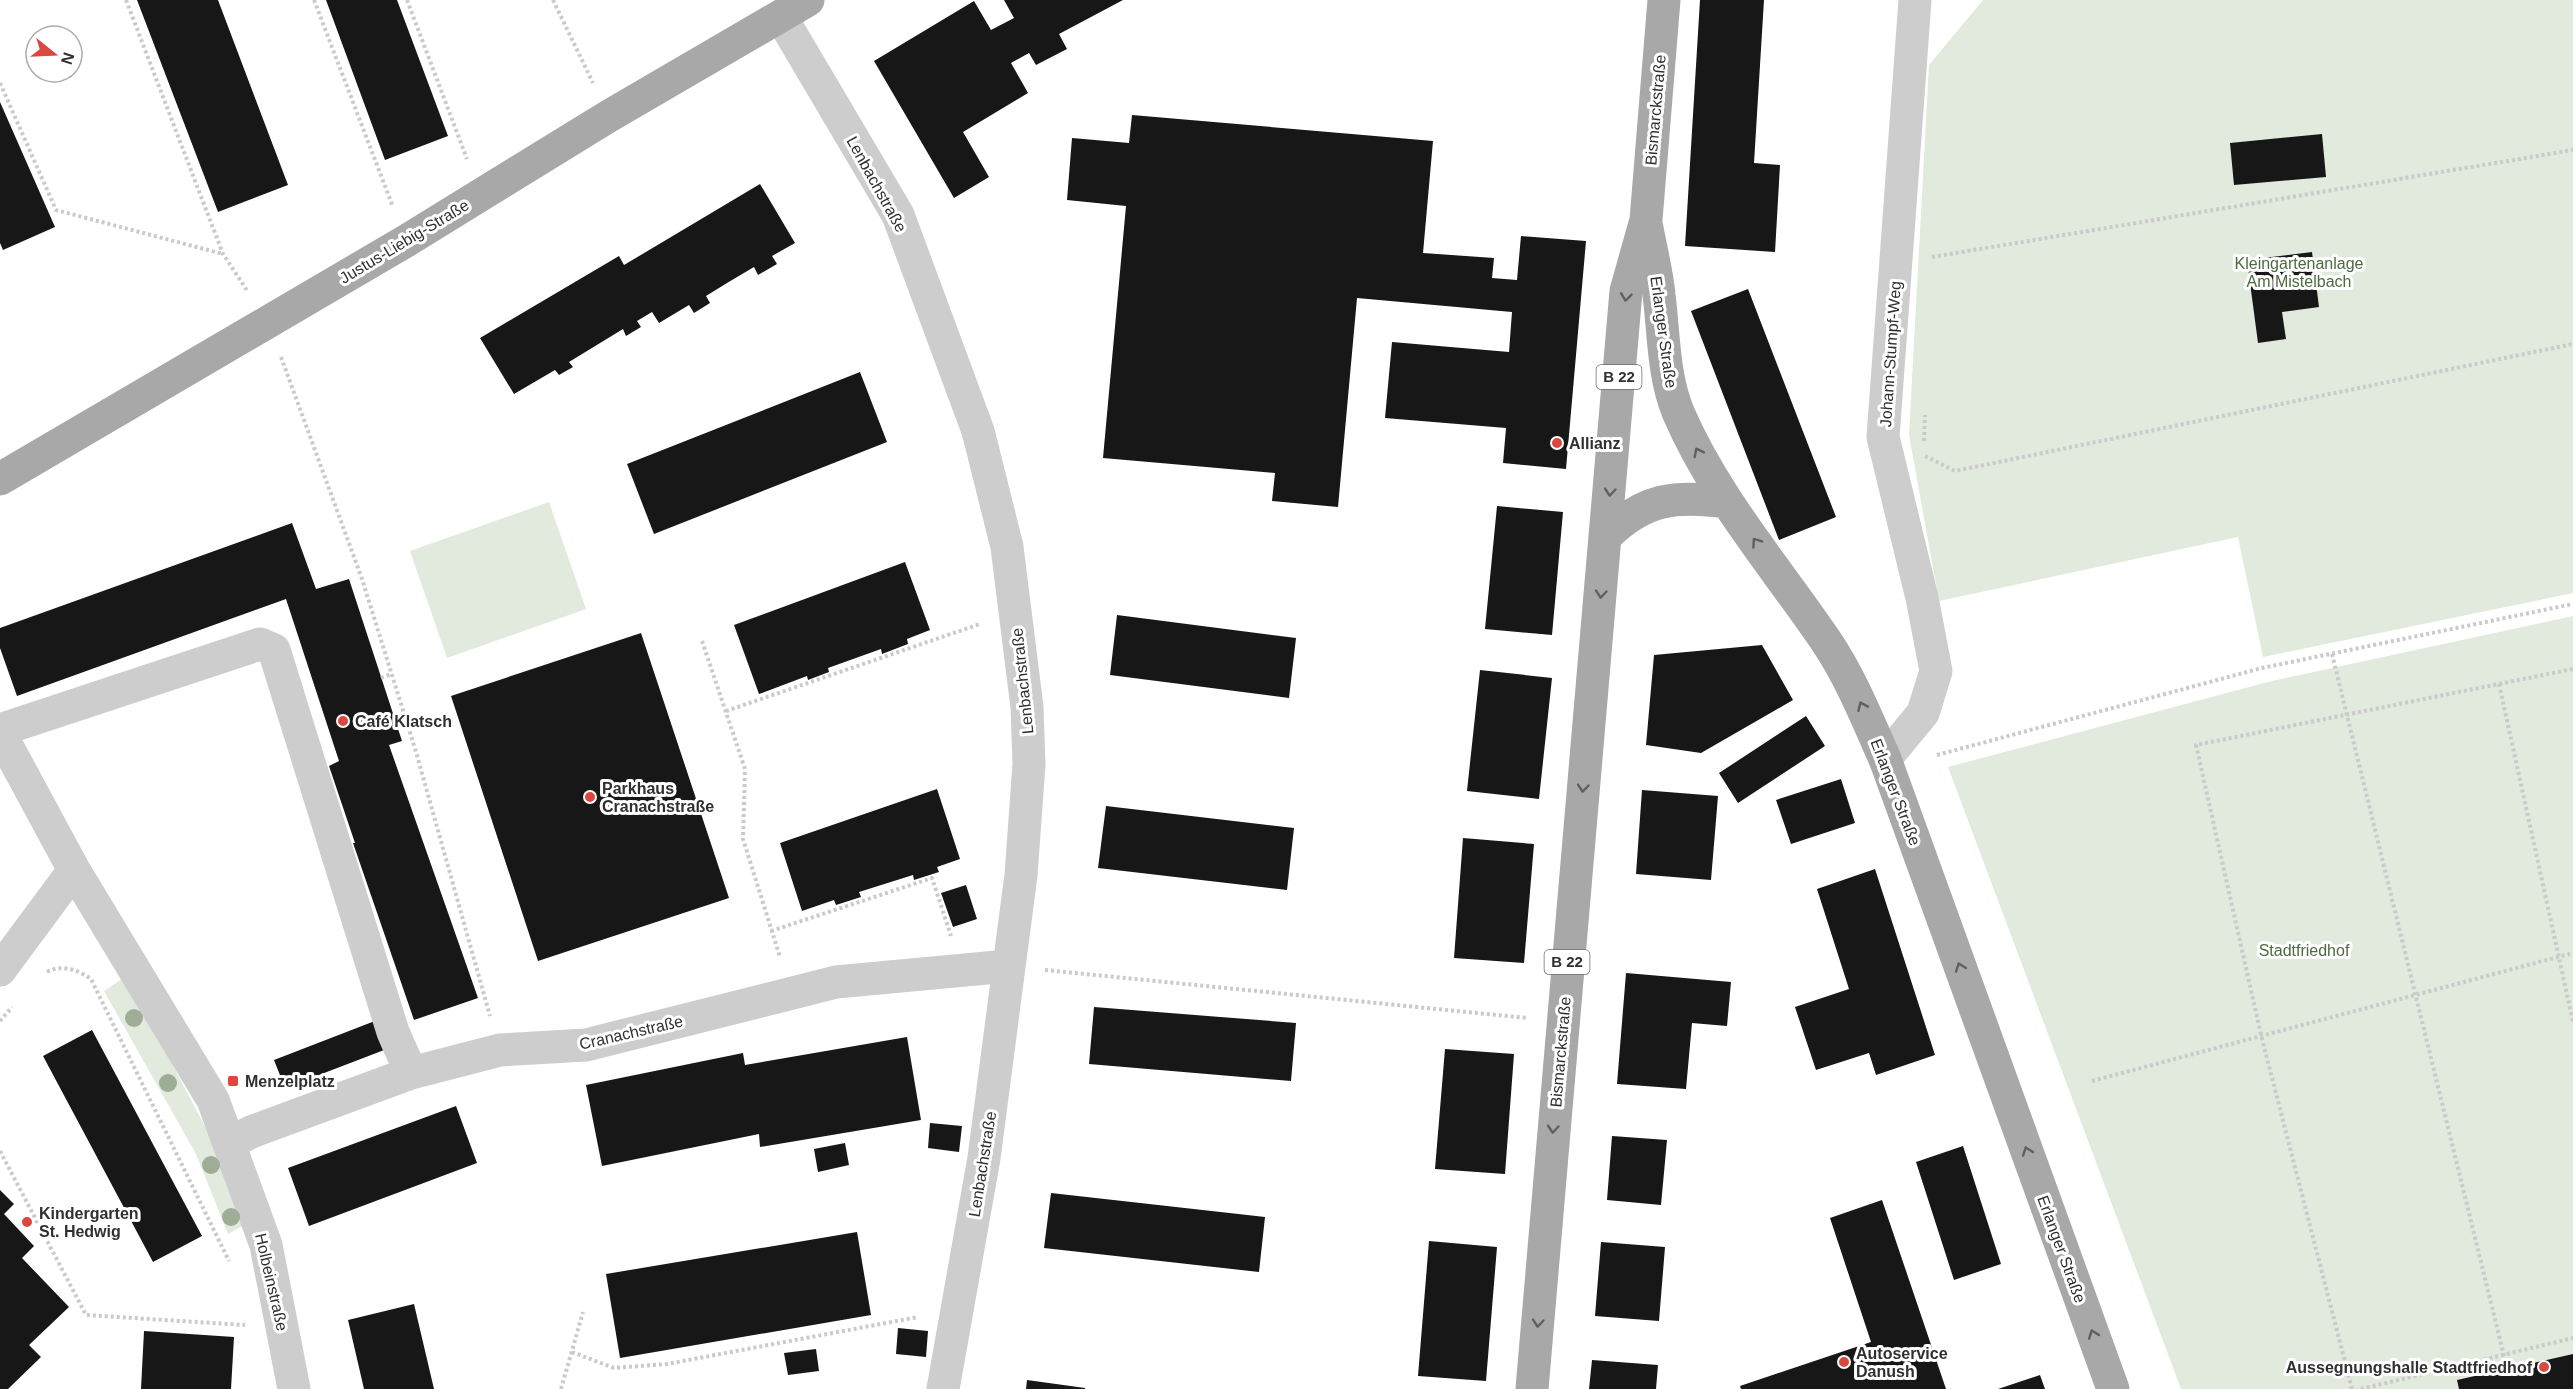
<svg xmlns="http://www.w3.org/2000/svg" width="2573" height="1389" font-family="Arial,sans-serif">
<rect width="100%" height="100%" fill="#fff"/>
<!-- green -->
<path fill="#e2e9dd" d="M1983 0H2573V593L2263 657 2238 537 1939 601 1909 435 1929 65Z
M549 502 586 609 447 658 410 551Z
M2573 616V1389H2181L1948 767 2272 681Z
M126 976 212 1140 246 1224 228 1234 196 1154 104 991Z"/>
<!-- building -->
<path fill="#171717" d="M137 0H218L288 185 218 212Z
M326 0H397L448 136 385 160Z
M1004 0H1123L1059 34 1067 49 1036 65 1029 53 1011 63 1028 93 963 132 989 177 954 198 874 61 974 1 991 30 1014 18Z
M1700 0H1764L1754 163 1780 165 1775 252 1685 246Z
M0 102 55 227 3 250 0 243Z
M1132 115 1433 141 1423 253 1494 258 1492 278 1517 280 1521 236 1586 241 1566 469 1503 463 1506 428 1385 418 1392 342 1509 352 1512 312 1357 298 1338 507 1272 501 1275 473 1103 458 1126 206 1067 200 1072 138 1129 143Z
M2322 134 2326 177 2234 185 2230 143Z
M760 184 795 243 772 256 777 264 758 275 754 267 727 283 706 296 710 303 694 313 689 305 659 323 652 312 637 321 641 327 626 336 623 329 569 362 573 367 559 375 555 370 514 394 480 338 619 256 624 265Z
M2312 252 2319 307 2282 312 2286 339 2258 343 2247 260Z
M1748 289 1836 517 1779 540 1691 311Z
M860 372 887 442 654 534 627 464Z
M1497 506 1563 512 1552 635 1485 629Z
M292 523 316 589 349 579 402 741 389 745 478 998 414 1020 353 843H355L329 766 339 761 286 599 17 696 0 648V628Z
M905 562 930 630 907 639 908 644 882 654 881 649 828 668 829 672 808 680 807 676 759 694 734 625Z
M1117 615 1296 638 1289 698 1110 675Z
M641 633 729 898 538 961 451 696Z
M1762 645 1793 700 1701 753 1646 745 1654 655Z
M1480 670 1552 678 1539 799 1467 791Z
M1806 716 1825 746 1738 803 1719 773Z
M1841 779 1855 823 1791 844 1776 800Z
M937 789 960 859 937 867 939 872 914 880 913 875 859 892 861 897 836 905 834 900 802 911 780 843Z
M1642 790 1718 796 1711 880 1636 874Z
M1106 806 1294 828 1287 890 1098 868Z
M1463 838 1534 844 1524 963 1454 958Z
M1875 869 1935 1055 1876 1075 1869 1053 1816 1070 1795 1007 1849 989 1817 889Z
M966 885 977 919 953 927 941 893Z
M1626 973 1731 982 1727 1026 1692 1023 1686 1089 1617 1084Z
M1094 1007 1296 1023 1291 1081 1089 1064Z
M380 1019 392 1047 285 1088 274 1060Z
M92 1030 202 1236 153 1262 43 1056Z
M907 1037 921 1120 760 1147 759 1134 602 1166 586 1085 743 1053 745 1065Z
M1445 1049 1514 1054 1505 1174 1435 1169Z
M456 1106 477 1163 309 1226 288 1168Z
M930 1123 962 1126 959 1152 928 1148Z
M1612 1136 1667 1140 1661 1205 1607 1200Z
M845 1143 849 1165 818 1172 814 1149Z
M1963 1146 2001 1264 1954 1280 1916 1162Z
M0 1190 14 1204 4 1214 34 1246 22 1258 69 1307 29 1345 41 1357 8 1389H0Z
M1051 1193 1265 1217 1259 1272 1044 1248Z
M1882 1200 1946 1389H1741L1740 1386 1871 1342 1830 1218Z
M857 1232 871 1315 620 1358 606 1274Z
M1429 1241 1497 1247 1486 1381 1418 1376Z
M1601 1242 1665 1247 1659 1321 1595 1316Z
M414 1304 434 1389H364L348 1320Z
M898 1328 928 1331 926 1357 896 1354Z
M144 1331 234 1337 231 1389H141Z
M816 1349 819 1371 788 1375 784 1353Z
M2573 1354V1389H2459L2457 1380Z
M1592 1360 1658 1365 1656 1389H1589Z
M2040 1375 2045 1389H1998Z
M1027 1380 1085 1388V1389H1026Z"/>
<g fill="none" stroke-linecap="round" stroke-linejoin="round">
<!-- path -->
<path stroke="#cacaca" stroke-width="4" stroke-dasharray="3 3" stroke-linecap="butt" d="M126 0 223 254 248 292
M314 0 393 207
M407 0 467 159
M553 0 593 83
M0 83 56 210 223 254
M1932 257 2573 150
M281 357 362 579 416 752 490 1016
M1924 441 1925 415
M1925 456 1955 471 2573 344
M702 641 745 769 743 839 780 957
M2332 654 2504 1356
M381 678 391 674
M2499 684 2573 1022
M726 711 980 624
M1937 755 2262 668 2573 604
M771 931 932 878 951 936
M1045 970 1527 1018
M47 972C62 964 78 970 91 979L229 1261
M0 1021 12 1007
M2092 1081 2573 953
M0 1151 86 1315 245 1325
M572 1352 614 1368 667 1364 918 1317
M561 1389 583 1312
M2352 1389 2261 1035 2196 745 2573 669
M2361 1389 2573 1338"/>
<!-- minor -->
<path stroke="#cdcdcd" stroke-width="33" d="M781 17 898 215 978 431 1007 547 1027 707 1029 764 1021 875 984 1158 943 1389
M0 730 260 644 274 650 393 1032 411 1073
M0 733 74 870 213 1100 266 1245 294 1389
M1885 759 1923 713 1936 671 1922 598 1883 437 1915 0
M0 970 74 870
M229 1144 251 1132 411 1073 500 1050 586 1045 836 982 1008 966"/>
<!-- major -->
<path stroke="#a8a8a8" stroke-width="33" d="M1647 228C1651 250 1657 273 1659 295 1664 334 1663 375 1678 412 1714 496 1775 566 1826 641 1851 678 1867 719 1885 759L2113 1389
M0 479 406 241 609 116 808 0
M1606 536C1644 498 1676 495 1727 502
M1532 1389 1626 291 1646 220 1664 0"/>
</g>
<!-- trees -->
<g fill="#9ead96">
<circle cx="134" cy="1018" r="9"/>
<circle cx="168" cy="1083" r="9"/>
<circle cx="211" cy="1165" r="9"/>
<circle cx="231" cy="1217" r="9"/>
</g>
<!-- one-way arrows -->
<defs><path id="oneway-chevron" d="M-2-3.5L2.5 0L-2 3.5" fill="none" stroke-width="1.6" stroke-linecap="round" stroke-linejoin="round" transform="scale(1.5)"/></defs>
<g stroke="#606060">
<use href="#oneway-chevron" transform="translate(1626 297) rotate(97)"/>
<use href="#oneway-chevron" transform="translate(1698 452) rotate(-117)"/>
<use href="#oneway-chevron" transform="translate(1610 492) rotate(95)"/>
<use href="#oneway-chevron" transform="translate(1756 542) rotate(-125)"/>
<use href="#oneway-chevron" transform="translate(1601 594) rotate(95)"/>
<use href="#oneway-chevron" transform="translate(1862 706) rotate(-114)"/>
<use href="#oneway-chevron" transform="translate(1583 788) rotate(95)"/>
<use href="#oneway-chevron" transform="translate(1960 967) rotate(-110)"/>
<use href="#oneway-chevron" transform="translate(1553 1129) rotate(95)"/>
<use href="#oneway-chevron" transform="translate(2027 1151) rotate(-110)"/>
<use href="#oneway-chevron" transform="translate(1538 1323) rotate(95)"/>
<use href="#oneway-chevron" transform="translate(2093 1334) rotate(-110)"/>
</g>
<!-- markers -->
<g fill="#da4840" stroke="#fff" stroke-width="2">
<circle cx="1557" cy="443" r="6"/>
<circle cx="343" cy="721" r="6"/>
<circle cx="590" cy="797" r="6"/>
<rect x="227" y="1075" width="12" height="12" rx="3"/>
<circle cx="27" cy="1222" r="6"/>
<circle cx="1844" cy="1362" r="6"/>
<circle cx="2544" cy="1367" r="6"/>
</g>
<g text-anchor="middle" stroke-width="6" stroke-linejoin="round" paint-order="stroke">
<!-- shield labels -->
<g fill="#fff" stroke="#6e6e6e" stroke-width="1.5">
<rect x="1596.5" y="365" width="45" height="24" rx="4.5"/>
<rect x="1544.5" y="950" width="45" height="24" rx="4.5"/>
</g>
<g font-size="15" font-weight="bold" fill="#303030">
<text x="1619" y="382">B 22</text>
<text x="1567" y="967">B 22</text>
</g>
<!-- street labels -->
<g font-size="16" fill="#303030" stroke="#fff">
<text transform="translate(1655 110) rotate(-85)" y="6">Bismarckstraße</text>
<text transform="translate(877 184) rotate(61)" y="6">Lenbachstraße</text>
<text transform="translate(404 241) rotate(-31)" y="6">Justus-Liebig-Straße</text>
<text transform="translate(1664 332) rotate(82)" y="6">Erlanger Straße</text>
<text transform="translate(1890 354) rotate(-86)" y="6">Johann-Stumpf-Weg</text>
<text transform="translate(1022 681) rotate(-96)" y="6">Lenbachstraße</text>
<text transform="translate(1896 792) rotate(69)" y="6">Erlanger Straße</text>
<text transform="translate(631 1032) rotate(-13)" y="6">Cranachstraße</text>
<text transform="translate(1560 1052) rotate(-85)" y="6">Bismarckstraße</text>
<text transform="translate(982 1164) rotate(-81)" y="6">Lenbachstraße</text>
<text transform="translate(2062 1249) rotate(70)" y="6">Erlanger Straße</text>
<text transform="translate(272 1282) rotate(77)" y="6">Holbeinstraße</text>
</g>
<!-- park labels -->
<g font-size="16" fill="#4e6a40" stroke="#fff">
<text x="2299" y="269">Kleingartenanlage<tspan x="2299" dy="18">Am Mistelbach</tspan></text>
<text x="2304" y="956">Stadtfriedhof</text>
</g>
<!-- poi labels -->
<g font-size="16" font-weight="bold" fill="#303030" stroke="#fff" text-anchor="start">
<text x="1569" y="449">Allianz</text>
<text x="355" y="727">Café Klatsch</text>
<text x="602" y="794">Parkhaus<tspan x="602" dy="18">Cranachstraße</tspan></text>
<text x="245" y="1087">Menzelplatz</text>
<text x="39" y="1219">Kindergarten<tspan x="39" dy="18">St. Hedwig</tspan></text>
<text x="1856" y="1359">Autoservice<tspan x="1856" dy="18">Danush</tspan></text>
<text x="2532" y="1373" text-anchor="end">Aussegnungshalle Stadtfriedhof</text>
</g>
</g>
<!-- north arrow -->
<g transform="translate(54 54) rotate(108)"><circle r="28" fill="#ffffff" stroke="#acacac" stroke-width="1.5"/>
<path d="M0-4.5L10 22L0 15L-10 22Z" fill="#da4840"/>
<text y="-9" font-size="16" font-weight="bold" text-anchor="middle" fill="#303030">N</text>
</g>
</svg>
